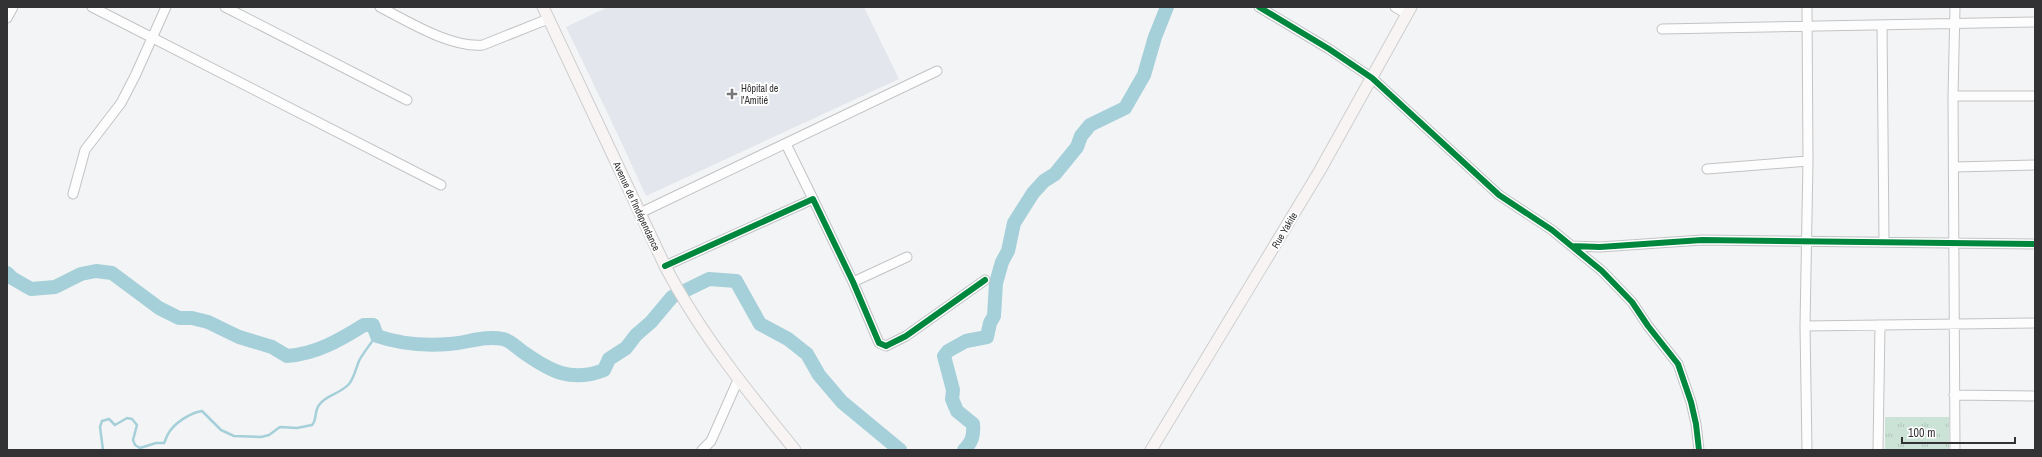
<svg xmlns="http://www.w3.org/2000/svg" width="2042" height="457" font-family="'Archivo Narrow',sans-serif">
<defs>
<pattern id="park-tufts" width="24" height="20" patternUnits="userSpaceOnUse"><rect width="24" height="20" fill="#cbe3d7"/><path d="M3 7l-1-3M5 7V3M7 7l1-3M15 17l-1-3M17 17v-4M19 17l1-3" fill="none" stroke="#afc3b9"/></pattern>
</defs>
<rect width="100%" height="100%" fill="#f3f4f6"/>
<!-- built -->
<path fill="#e3e6ec" d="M608 7H864L899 79 646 196 618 135 566 27Z"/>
<!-- park -->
<path fill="url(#park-tufts)" d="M1885 417H1949V450H1885Z"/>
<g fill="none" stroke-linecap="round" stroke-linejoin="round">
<!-- stream -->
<path stroke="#a5d0d9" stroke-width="2.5" d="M103 450 100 427 102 421 109 419 115 425 127 418 132 419 137 425 133 440 135 445 140 448 156 443H164C166 440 166 437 168 434 174 423 190 413 202 411L221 430 234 436 261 437 269 435 280 427 297 428 312 425C317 420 314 412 319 405 326 395 340 394 349 384 354 378 356 368 359 361 360 358 374 338 377 336"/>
<!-- river -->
<path stroke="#a5d0d9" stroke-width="14" d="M7 273 12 278 31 289 55 287 81 274 96 271 112 273 159 308 179 318H192L208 322 239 337 272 347 287 356C316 354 340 340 364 325H373L377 336C400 344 424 346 449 344 467 343 484 335 503 339 510 340 517 348 523 352 550 371 571 383 604 370L609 359 626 348 636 335 651 322 672 297 709 279 736 281 760 324 788 339 807 354 819 375 842 402 900 450
M964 450C972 442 974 436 973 424L957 411 952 399 953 390 944 356 948 351 966 341 987 337 990 323 994 316 996 283 1002 262 1008 251 1014 223 1033 193 1044 181 1055 174 1077 147 1081 136 1090 125 1125 108 1144 75 1155 37 1167 7"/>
<!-- minor casing -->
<g stroke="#c2c3c4" stroke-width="11">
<path id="minor" d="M92 7 441 185
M225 7 407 100
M380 7C409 22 451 48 483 45L548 19
M1259 7 1329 49 1372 78 1499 195 1552 230 1602 271 1632 302 1648 326 1678 364 1691 402 1696 424 1699 450
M1395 7 1407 14
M1807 7 1808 161 1805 326 1807 450
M7 18 13 7
M1882 25 1884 241
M1662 29 2035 22
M1953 96H2035
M786 144 813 199
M1955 167 2035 165
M1707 169 1808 161
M73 194 85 150 121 103 135 76 166 7
M640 213 937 71
M1572 246 1600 247 1702 240 2035 244
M665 266 813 199 853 282 879 343 886 346 906 336 985 280
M853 282 907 257
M1805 326 2035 323
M1954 395 2035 396
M702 450 711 441 738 380
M1878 450 1880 325
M1955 450 1953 96 1955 7"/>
</g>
<!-- major casing -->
<g stroke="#cececf" stroke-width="13">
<path id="major" d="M543 7 665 266C700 333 747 391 795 450
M1151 450 1319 172 1411 7"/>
</g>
<!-- minor -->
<use href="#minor" stroke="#fdfdfe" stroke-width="9"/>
<!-- major -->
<use href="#major" stroke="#f7f4f3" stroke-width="11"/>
<!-- cycleway casing -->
<g stroke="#fff" stroke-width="8">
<path id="cycleway" d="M1259 7 1329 49 1372 78 1499 195 1552 230 1602 271 1632 302 1648 326 1678 364 1691 402 1696 424 1699 450
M1572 246 1600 247 1702 240 2035 244
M665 266 813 199 853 282 879 343 886 346 906 336 985 280"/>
</g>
<!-- cycleway -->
<use href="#cycleway" stroke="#00873e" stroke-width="6"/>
</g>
<!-- markers -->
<path fill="#767678" stroke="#fff" stroke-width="1.5" d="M730 88h4v4h4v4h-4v4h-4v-4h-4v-4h4z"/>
<g text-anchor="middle" stroke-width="4" stroke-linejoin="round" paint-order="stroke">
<!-- poi labels -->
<g font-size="10" fill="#323234" stroke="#fff" text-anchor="start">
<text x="741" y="92">Hôpital de<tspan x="741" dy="12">l'Amitié</tspan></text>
</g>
<!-- street labels -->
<g font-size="10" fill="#323234" stroke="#fff">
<text transform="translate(637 206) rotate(65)" y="4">Avenue de l'Indépendance</text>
<text transform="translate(1284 230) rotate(-59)" y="4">Rue Yakite</text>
</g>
</g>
<!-- border -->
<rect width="2042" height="457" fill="none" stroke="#323234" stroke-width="16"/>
<!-- scale -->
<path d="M1902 437v6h113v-6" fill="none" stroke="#323234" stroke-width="2"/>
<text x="1908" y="437" font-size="12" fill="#323234" stroke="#ffffff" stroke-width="3" paint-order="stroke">100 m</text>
</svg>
